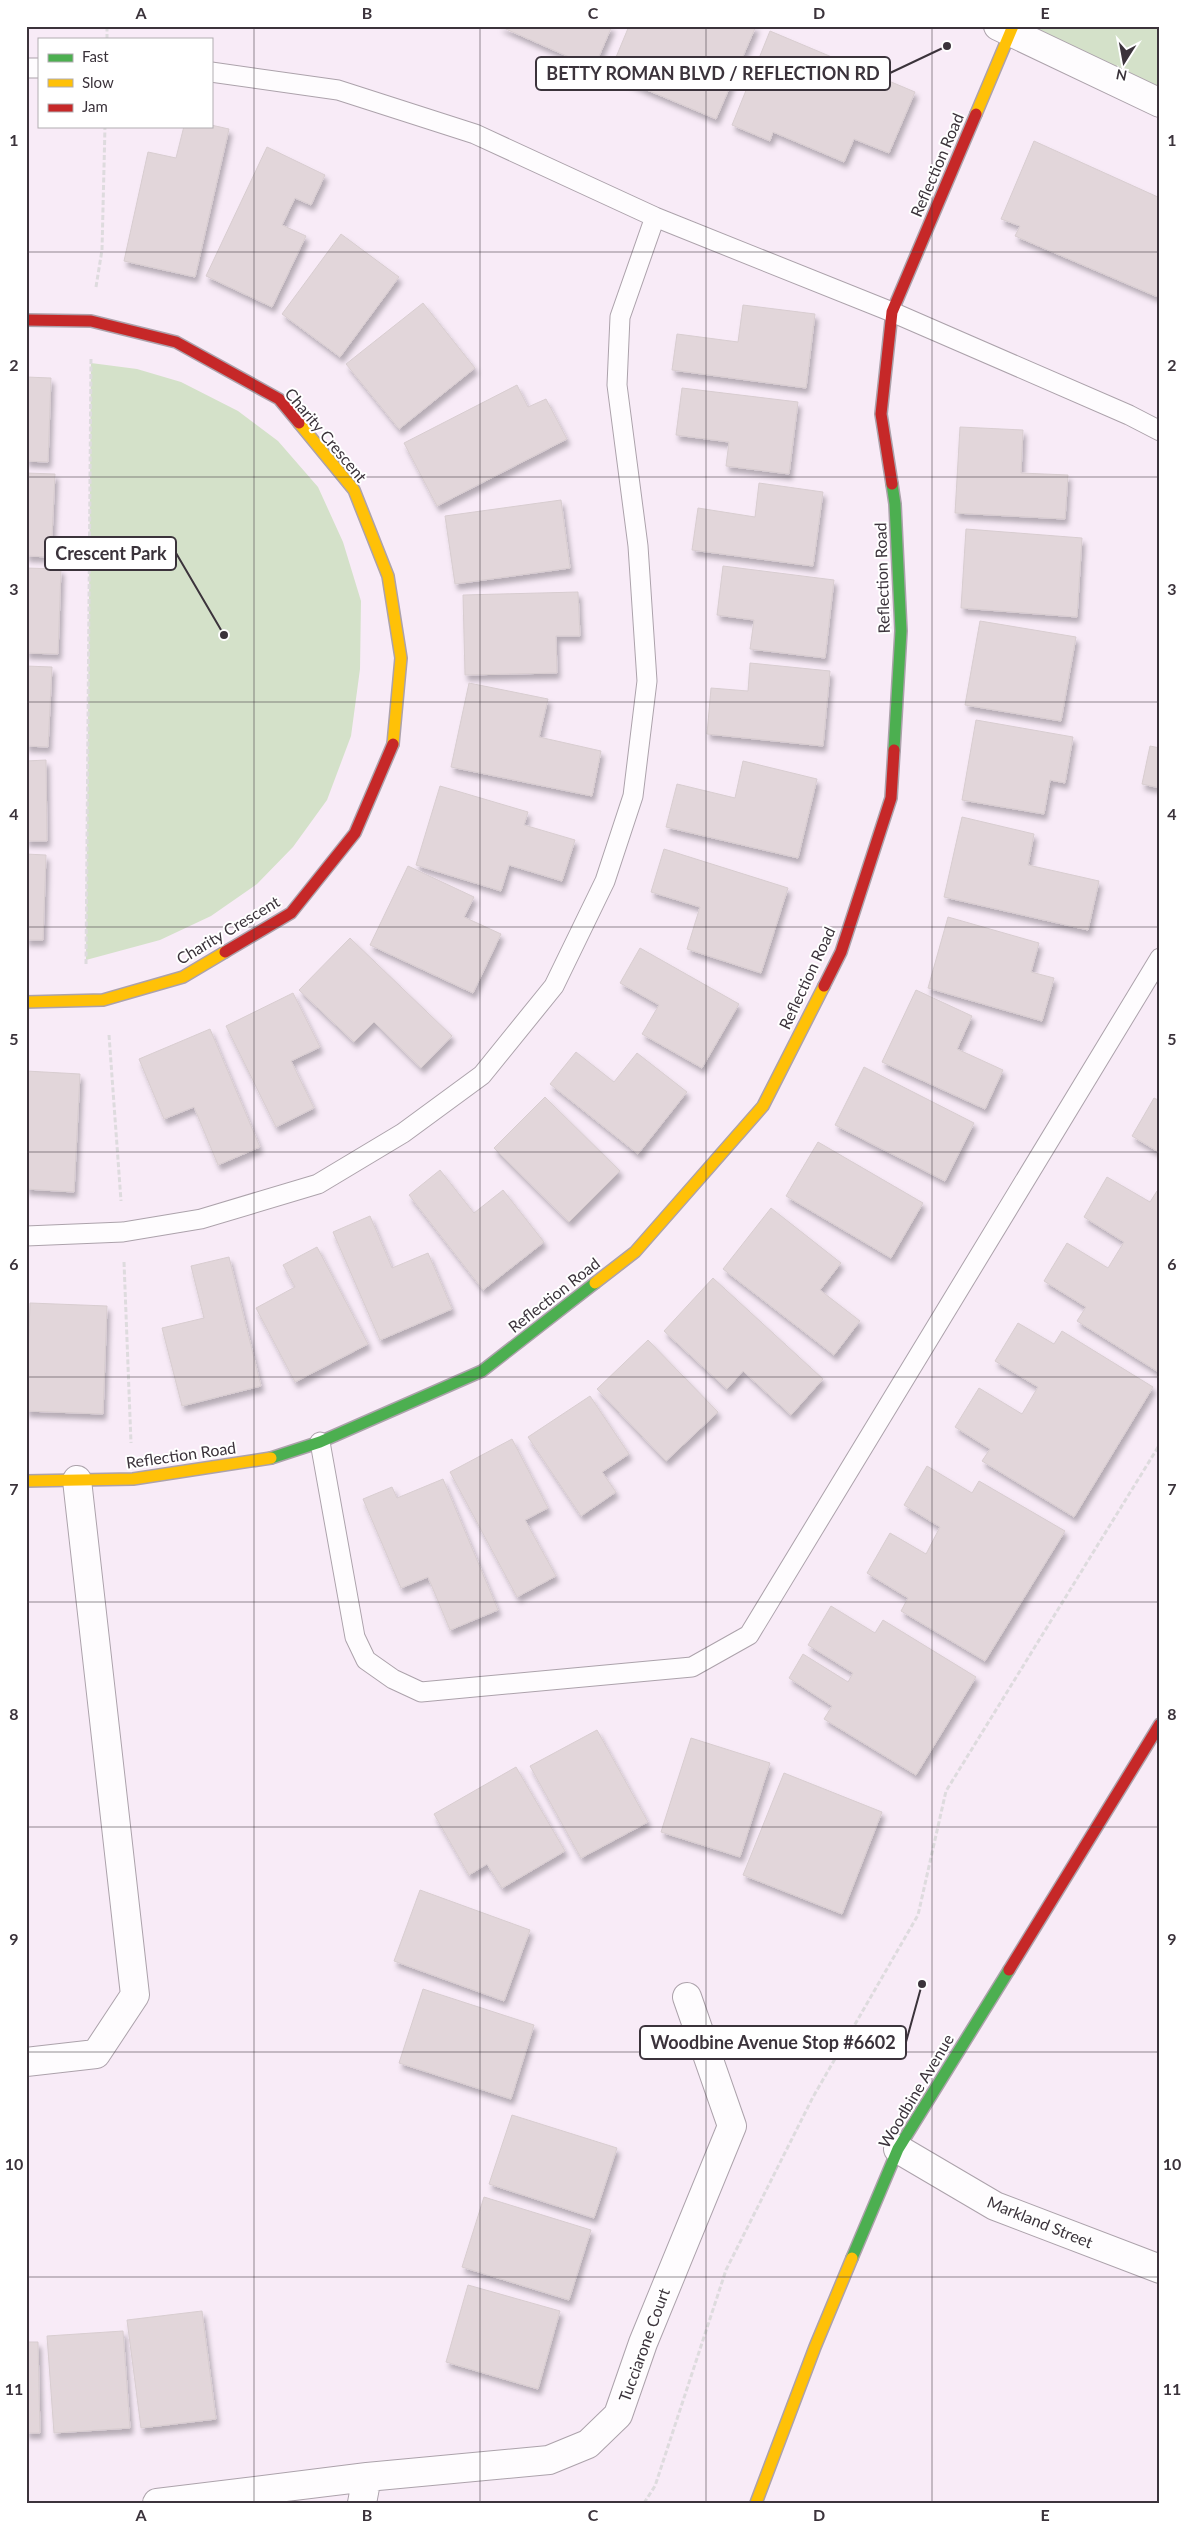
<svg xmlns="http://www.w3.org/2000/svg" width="1186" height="2529" font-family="Lato,sans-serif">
<defs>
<filter id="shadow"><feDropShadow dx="3" dy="5.5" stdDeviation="2.5" flood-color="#0004"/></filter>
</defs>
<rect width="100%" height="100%" fill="#f8ebf7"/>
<!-- green -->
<path fill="#d4e1c9" d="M1006 26H1160V103Z
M91 363 137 369 181 382 238 411 278 441 318 487 343 542 361 601 360 669 351 736 327 800 293 847 257 884 211 916 160 940 86 960Z"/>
<!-- building -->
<path fill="#e2d6da" stroke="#d8cdd0" filter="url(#shadow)" d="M499 26H612L594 68Z
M629 26H756L716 119 609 74Z
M770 31 915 92 889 153 854 139 844 162 773 132 770 141 732 125Z
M211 125 229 129 195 277 124 261 148 152 176 158 184 126Z
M1034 141 1160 198V298L1015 236 1020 226 1001 219Z
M267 147 325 175 311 205 295 198 282 225 306 236 272 307 206 276Z
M341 234 399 277 340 357 282 314Z
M423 303 475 368 399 429 346 364Z
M743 305 815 314 806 388 672 370 677 334 738 342Z
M26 377 51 378 48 462 26 461Z
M517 385 528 407 546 399 567 439 437 506 404 443Z
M682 388 798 402 789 474 726 466 729 442 676 435Z
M960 427 1023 430 1021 473 1068 475 1065 519 955 513Z
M26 473 55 474 51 557 26 556Z
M759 483 823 492 813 566 692 550 698 508 755 517Z
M561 500 570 568 455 584 445 516Z
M966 529 1082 538 1077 617 961 608Z
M723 566 834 580 825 658 750 649 754 620 717 615Z
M26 568 61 569 58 654 26 653Z
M578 592 580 636H556L557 673 465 675 463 595Z
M980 621 1076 637 1061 721 965 705Z
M750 663 830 671 823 746 707 734 711 688 748 691Z
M26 666 52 667 48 747 26 746Z
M469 683 548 699 539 737 601 751 592 796 451 767Z
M976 720 1073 737 1065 783 1050 780 1044 814 962 800Z
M1150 746 1160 748V788L1142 784Z
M46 760 47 841H26V761Z
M743 761 817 779 798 858 666 827 677 784 735 798Z
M440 786 528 812 524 825 575 840 562 881 509 865 501 891 416 865Z
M962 817 1034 834 1028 865 1099 881 1088 930 944 897Z
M664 849 788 888 761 973 687 949 700 907 651 892Z
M26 854 46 855 43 940H26Z
M408 866 474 897 464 917 501 934 473 993 370 945Z
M948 917 1039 943 1031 972 1054 978 1042 1021 928 988Z
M350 938 452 1036 421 1068 374 1022 354 1042 299 990Z
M640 948 739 1004 702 1068 642 1034 659 1005 620 983Z
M916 990 972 1016 957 1049 1003 1070 985 1109 882 1062Z
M293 993 320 1047 291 1061 314 1108 276 1127 226 1026Z
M210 1029 260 1147 218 1165 194 1107 164 1119 139 1059Z
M576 1052 614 1082 637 1053 687 1092 638 1154 550 1084Z
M864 1067 974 1123 945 1181 835 1125Z
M26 1071 80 1074 74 1192 26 1189Z
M545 1097 620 1171 569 1222 494 1148Z
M1154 1098 1160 1101V1153L1132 1136Z
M818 1142 923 1203 891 1258 786 1196Z
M440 1170 474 1213 503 1190 544 1242 483 1290 409 1195Z
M1107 1177 1150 1202 1157 1191 1160 1193V1373L1077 1321 1086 1307 1044 1281 1067 1243 1108 1268 1124 1242 1084 1217Z
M771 1208 841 1263 820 1290 860 1321 834 1355 723 1269Z
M370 1216 392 1268 428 1253 452 1309 380 1340 333 1232Z
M317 1247 368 1344 295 1382 256 1308 295 1287 283 1265Z
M229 1257 261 1386 182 1406 162 1328 204 1318 191 1266Z
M713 1278 823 1379 791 1415 743 1371 727 1389 664 1331Z
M30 1303 107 1306 103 1414 26 1411Z
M1018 1323 1054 1344 1062 1331 1153 1387 1074 1517 982 1461 990 1449 955 1427 979 1388 1022 1414 1038 1387 995 1361Z
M648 1340 718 1412 666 1461 597 1389Z
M590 1396 629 1454 602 1472 616 1492 581 1516 528 1437Z
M512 1439 548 1508 525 1520 556 1576 517 1597 450 1472Z
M927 1466 972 1493 979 1481 1065 1531 985 1661 901 1611 908 1598 867 1573 890 1533 926 1554 940 1527 904 1505Z
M443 1479 498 1610 450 1630 428 1577 401 1588 363 1499 392 1487 397 1498Z
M831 1606 875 1633 883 1620 976 1677 916 1775 824 1719 832 1706 789 1678 803 1654 848 1682 853 1673 808 1645Z
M597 1730 648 1822 581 1858 530 1766Z
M691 1738 770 1763 740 1857 661 1832Z
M516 1767 565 1851 502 1888 487 1864 469 1875 434 1814Z
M784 1773 882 1812 842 1914 743 1875Z
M420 1890 530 1930 504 2001 394 1961Z
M423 1989 534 2025 511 2099 399 2063Z
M512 2115 617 2148 594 2218 489 2184Z
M484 2197 591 2230 569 2300 462 2267Z
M468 2285 560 2311 538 2389 446 2362Z
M202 2311 216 2419 141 2428 127 2320Z
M123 2331 130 2428 54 2433 47 2336Z
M26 2342H38L40 2433H26Z"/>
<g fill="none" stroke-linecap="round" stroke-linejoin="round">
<!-- lane casing -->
<g stroke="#aca2ab" stroke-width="21">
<path id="lane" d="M26 68H39
M211 72 338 90 475 134 655 217 892 312 1129 415 1160 431
M26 1236 123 1232 201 1219 318 1184 403 1133 482 1075 554 986 605 881 633 796 647 681 638 546 617 385 620 317 655 217
M320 1442 355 1637 366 1660 393 1679 421 1692 692 1667 749 1635 1160 958"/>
</g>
<!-- street casing -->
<g stroke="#aca2ab" stroke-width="30">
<path id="street" d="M998 26 1160 103
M26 2062 96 2054 135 1995 77 1480
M898 2149 995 2206 1160 2269
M157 2503 367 2477 549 2460 588 2444 618 2415 643 2343 732 2126 687 1997
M362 2503 367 2477"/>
</g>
<!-- fast casing -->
<g stroke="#aca2ab" stroke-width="14">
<path id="fast" d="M892 484 895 504 901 631 894 750
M271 1458 320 1442 482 1371 595 1283
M852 2258 898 2149 1009 1970"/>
</g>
<!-- slow casing -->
<g stroke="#aca2ab" stroke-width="14">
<path id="slow" d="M976 114 1013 26
M299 423 354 490 388 576 401 658 393 744
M26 1002 103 1000 183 977 225 952
M595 1283 635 1252 763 1106 824 986
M26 1481 133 1479 271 1458
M756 2503 815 2347 852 2258"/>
</g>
<!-- jam casing -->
<g stroke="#aca2ab" stroke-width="14">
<path id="jam" d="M26 320 91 321 176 342 279 399 299 423
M892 484 881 414 892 312 976 114
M225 952 291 913 355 833 393 744
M824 986 841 952 891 798 894 750
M1009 1970 1160 1724"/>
</g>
<!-- path -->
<path stroke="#dedbde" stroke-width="3" stroke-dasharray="5 2.5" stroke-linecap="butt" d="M107 39V26
M96 287 102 250 105 126
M86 964 91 357
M109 1035 121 1201
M124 1262 131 1443
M644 2503 655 2486 726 2270 813 2097 918 1915 946 1791 1160 1444"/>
<!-- lane -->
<use href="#lane" stroke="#fefcfe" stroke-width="19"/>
<!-- street -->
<use href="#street" stroke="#fefcfe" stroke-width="28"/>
<!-- fast -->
<use href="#fast" stroke="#4caf50" stroke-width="11"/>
<!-- slow -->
<use href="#slow" stroke="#ffc107" stroke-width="11"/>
<!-- jam -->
<use href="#jam" stroke="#c62828" stroke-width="11"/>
</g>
<!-- grid -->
<path fill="none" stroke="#3b333b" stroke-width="1" stroke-opacity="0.55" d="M254 26V2503M480 26V2503M706 26V2503M932 26V2503M26 252H1160M26 477H1160M26 702H1160M26 927H1160M26 1152H1160M26 1377H1160M26 1602H1160M26 1827H1160M26 2052H1160M26 2277H1160"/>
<g text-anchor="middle" stroke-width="4" stroke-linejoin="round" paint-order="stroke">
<!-- street labels -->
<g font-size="16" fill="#3b333b" stroke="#fff">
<text transform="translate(937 165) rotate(-67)" y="6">Reflection Road</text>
<text transform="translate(326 435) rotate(50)" y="6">Charity Crescent</text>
<text transform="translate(882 578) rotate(-92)" y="6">Reflection Road</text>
<text transform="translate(228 930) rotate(-31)" y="6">Charity Crescent</text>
<text transform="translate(807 978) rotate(-65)" y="6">Reflection Road</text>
<text transform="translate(554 1295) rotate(-38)" y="6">Reflection Road</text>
<text transform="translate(181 1455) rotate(-8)" y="6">Reflection Road</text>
<text transform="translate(916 2091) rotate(-59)" y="6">Woodbine Avenue</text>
<text transform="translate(1040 2222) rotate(22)" y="6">Markland Street</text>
<text transform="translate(644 2345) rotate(-70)" y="6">Tucciarone Court</text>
</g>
</g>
<!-- callouts -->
<path fill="none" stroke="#3b333b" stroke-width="2" d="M947 46L890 73M224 635L176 553M922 1984L906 2042"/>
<g fill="#3b333b" stroke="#fff" stroke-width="2">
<circle cx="947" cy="46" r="5"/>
<circle cx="224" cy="635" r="5"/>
<circle cx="922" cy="1984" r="5"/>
</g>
<g fill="#fff" stroke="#3b333b" stroke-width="2">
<rect x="536" y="57" width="354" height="33" rx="5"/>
<rect x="45" y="537" width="131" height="33" rx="5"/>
<rect x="640" y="2026" width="266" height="33" rx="5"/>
</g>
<g font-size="18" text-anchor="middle" font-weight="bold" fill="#3b333b">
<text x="713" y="80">BETTY ROMAN BLVD / REFLECTION RD</text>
<text x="111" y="560">Crescent Park</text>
<text x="773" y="2049">Woodbine Avenue Stop #6602</text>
</g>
<!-- border -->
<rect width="1186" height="2529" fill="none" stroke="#ffffff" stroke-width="55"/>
<!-- legend -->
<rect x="38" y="38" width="175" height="90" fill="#ffffff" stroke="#b1adb1"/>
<rect x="48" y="54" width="25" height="8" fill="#4caf50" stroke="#b1adb1"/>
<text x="82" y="62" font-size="15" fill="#3b333b">Fast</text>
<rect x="48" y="79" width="25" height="8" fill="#ffc107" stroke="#b1adb1"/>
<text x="82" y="88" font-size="15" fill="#3b333b">Slow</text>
<rect x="48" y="104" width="25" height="8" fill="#c62828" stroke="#b1adb1"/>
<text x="82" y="112" font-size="15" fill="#3b333b">Jam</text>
<!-- north arrow -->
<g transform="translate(1124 62) rotate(191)" stroke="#ffffff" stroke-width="4" paint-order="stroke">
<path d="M0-4L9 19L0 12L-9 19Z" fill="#3b333b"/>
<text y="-8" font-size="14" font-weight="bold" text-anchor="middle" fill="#3b333b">N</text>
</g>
<rect x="28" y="28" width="1130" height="2474" fill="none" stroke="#3b333b" stroke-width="2"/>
<g font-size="16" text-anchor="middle" font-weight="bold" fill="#3b333b">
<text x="141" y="19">A</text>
<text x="367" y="19">B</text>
<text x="593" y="19">C</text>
<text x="819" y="19">D</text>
<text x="1045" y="19">E</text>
<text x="14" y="146">1</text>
<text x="1172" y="146">1</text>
<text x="14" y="371">2</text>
<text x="1172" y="371">2</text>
<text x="14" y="595">3</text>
<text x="1172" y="595">3</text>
<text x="14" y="820">4</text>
<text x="1172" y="820">4</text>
<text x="14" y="1045">5</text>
<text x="1172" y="1045">5</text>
<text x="14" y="1270">6</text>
<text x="1172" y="1270">6</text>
<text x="14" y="1495">7</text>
<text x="1172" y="1495">7</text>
<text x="14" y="1720">8</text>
<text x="1172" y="1720">8</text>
<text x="14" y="1945">9</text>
<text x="1172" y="1945">9</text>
<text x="14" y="2170">10</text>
<text x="1172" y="2170">10</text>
<text x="14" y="2395">11</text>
<text x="1172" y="2395">11</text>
<text x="141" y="2521">A</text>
<text x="367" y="2521">B</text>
<text x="593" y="2521">C</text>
<text x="819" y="2521">D</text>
<text x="1045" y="2521">E</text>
</g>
</svg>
